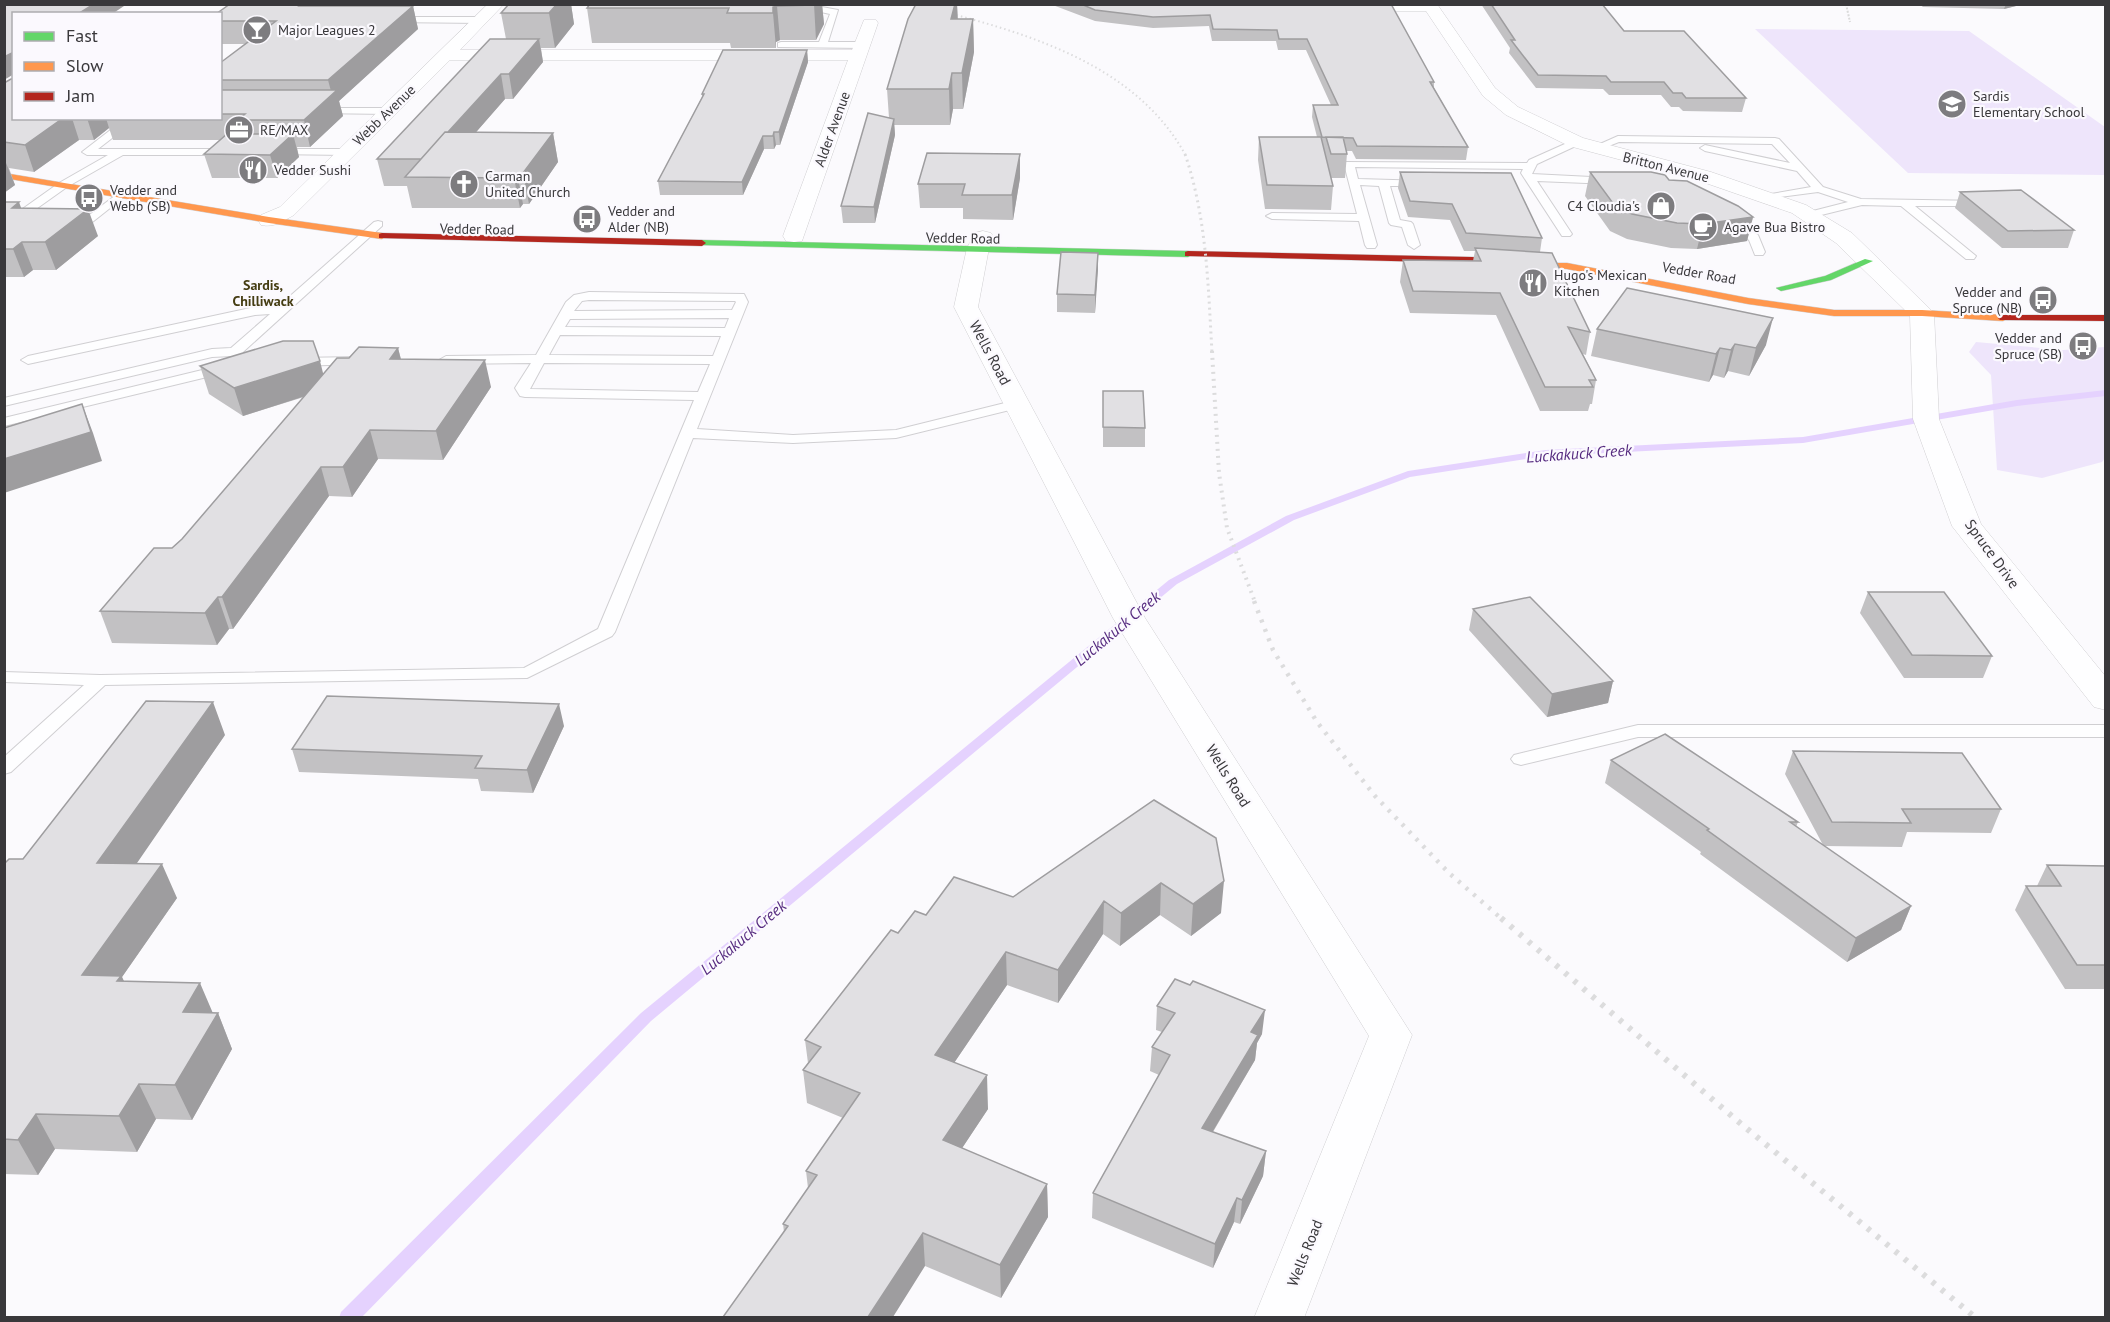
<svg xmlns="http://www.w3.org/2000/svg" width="2110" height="1322" font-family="'PT Sans',sans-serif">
<rect width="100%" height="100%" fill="#fbfafd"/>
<!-- green -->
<path fill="#eee5fb" d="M1755 29 1969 31 2105 127V175L1908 173Z
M1976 342 2063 350 2105 347V458L2102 462 2042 478 1997 470 1991 375 1969 352Z"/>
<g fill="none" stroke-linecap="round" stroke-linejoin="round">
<!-- stream -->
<path fill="#e5d2fe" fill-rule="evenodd" d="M2106 390V396L2017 406 1803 443 1546 456 1410 477 1294 520 1177 584 651 1021 361 1318H339L341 1312 641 1013 1169 580 1286 516 1408 471 1546 450 1803 437 2017 400Z"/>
<!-- lane casing -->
<g stroke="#d0cfd2" stroke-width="2">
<path id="lane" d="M784 4H806L838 10 828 42H863L868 45 863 48 778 47V43L781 42H819L830 14Z
M392 17H481L485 20 481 23 389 22V18Z
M318 108H388L393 111 388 114 314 113V109Z
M126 118H138L98 149H230L235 152 230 155H123L67 187 15 224H7V220L59 183 108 155H87L82 152Z
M1618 136 1775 138 1779 139 1823 187 1861 199 1984 201 1986 203 1980 206H1915L1976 256 1974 259H1966L1901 206 1862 205 1809 218 1805 217V213L1848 202 1818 192 1765 199V195L1811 187 1797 171 1705 151 1700 148 1705 145 1790 163 1772 144 1619 142 1596 151 1591 148Z
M1576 139 1580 140V144L1537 164 1532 174 1611 178 1617 181 1611 184 1537 181 1572 234 1570 236H1562L1521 173 1523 169 1355 167 1358 179 1428 181 1430 183 1424 186H1390L1400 220 1411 222 1413 224 1420 245 1414 249 1408 245 1402 227 1391 225 1389 223 1379 186 1360 185 1377 245 1375 248H1367L1365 245 1359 221 1272 219 1266 216 1272 213 1357 214 1344 164 1345 162 1527 163 1529 160Z
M275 149H346L351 152 346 155 271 154 270 152Z
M120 192 124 193V197L76 235H68V231Z
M1730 218 1758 235 1765 252 1763 255H1755L1749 240 1726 223 1724 221Z
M378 221 382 222V226L243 352 257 363 255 366H245L232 356 212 357 4 406V398L212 349 231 348 270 314 255 315 28 364 21 360 28 356 255 307 280 305 374 222Z
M589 292 744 294 748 302 697 429 793 435 896 430 1017 400 1024 404 1022 407 896 438 793 443 693 438 615 632 612 636 527 678 105 685 11 772 4 774V757L84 685 4 682V672L100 675 524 668 598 629 694 400 525 397 520 396 515 388 531 363 446 364 439 360 446 356 536 355 566 302 574 295ZM589 300 735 301 736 302 732 310 574 311 582 301ZM729 318 725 328 565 327 570 319ZM560 335 721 336 713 356 549 355ZM544 363 710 364 698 392 530 389Z
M358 357 363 358 365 361 363 364 296 366 289 362 296 358Z
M227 364 232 365 234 368 232 371 4 426V418Z
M1638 725H2106V737H1638L1521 765 1514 763 1511 759 1514 755Z"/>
</g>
<!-- street casing -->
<g stroke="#d0cfd2" stroke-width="1">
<path id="street" d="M488 4H504L460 50H852L864 20H876L878 23 802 241 794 242 786 241 783 236 848 60H450L294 215C283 221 274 228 261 225L258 220 261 215 280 207Z
M1340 4H1437L1495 88 1518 107 1583 138 1711 172 1806 205 1852 233 1934 313 1939 419 1981 524 2106 677V710L2094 707 1952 526 1913 419 1910 315 1836 243 1792 213 1697 180 1569 146 1506 115 1483 96 1426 11H1347L1342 9Z
M983 231 991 233 994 238 989 248 978 307 1145 618 1412 1035 1304 1318H1254L1369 1036 1113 618 954 307 967 248 975 233Z"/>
</g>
<!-- fast casing -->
<g stroke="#d0cfd2" stroke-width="1">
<path id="fast" d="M702 240 1188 251 1193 254 1188 257 699 245V241Z
M1865 259 1873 261 1831 280 1781 291 1776 288 1825 276Z"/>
</g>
<!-- slow casing -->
<g stroke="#d0cfd2" stroke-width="1">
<path id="slow" d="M4 173 269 217 382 233 386 236 382 239 269 223 4 178Z
M1544 263H1567L1748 298 1834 310H1922L2003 315 2008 318 2003 321 1922 316H1834L1748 304 1567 269 1544 267Z"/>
</g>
<!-- jam casing -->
<g stroke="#d0cfd2" stroke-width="1">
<path id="jam" d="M382 233 702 240 706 243 702 246 379 238V234Z
M1188 251 1472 257 1547 262 1552 265 1547 268 1472 263 1185 256V252Z
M2003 315H2106V321L2000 320 1998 318Z"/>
</g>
<!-- path -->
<path stroke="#dadada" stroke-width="2" stroke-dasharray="2 1.5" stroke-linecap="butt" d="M1846 4 1850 22"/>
<!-- lane -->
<use href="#lane" fill="#fefeff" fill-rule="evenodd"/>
<!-- street -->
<use href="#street" fill="#fefeff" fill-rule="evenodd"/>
<!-- fast -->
<use href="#fast" fill="#63d668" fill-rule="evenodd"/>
<!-- slow -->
<use href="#slow" fill="#ff974d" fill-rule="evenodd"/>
<!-- jam -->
<use href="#jam" fill="#b3261e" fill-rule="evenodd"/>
<!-- rail-far4 -->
<path stroke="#dcdcdd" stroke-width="2" stroke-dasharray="1.5 3" stroke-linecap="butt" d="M913 4C1012 29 1133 58 1186 156"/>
<!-- rail-far3 -->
<path stroke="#dcdcdd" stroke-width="3" stroke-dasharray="2 4" stroke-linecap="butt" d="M1185 154C1207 219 1208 285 1212 352"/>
<!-- rail-far2 -->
<path stroke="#dcdcdd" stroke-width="4" stroke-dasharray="2 5" stroke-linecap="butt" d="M1212 351 1219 473 1227 528 1255 602"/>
<!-- rail-far1 -->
<path stroke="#dcdcdd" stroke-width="4.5" stroke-dasharray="3 7" stroke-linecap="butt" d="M1254 601 1273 650 1317 722 1375 796 1449 873 1503 920"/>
<!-- rail -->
<path stroke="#dcdcdd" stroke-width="6" stroke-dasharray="4 8" stroke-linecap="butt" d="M1501 918 1740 1123 1976 1318"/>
</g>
<!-- wall -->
<path fill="#c2c1c3" d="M509 4H571L574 24 555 48H541L543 62 513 99H505L476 132 553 133 558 162 529 204H523L520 208H412L407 186H384L377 159 506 39 501 13Z
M822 4 824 24 816 40H780L776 42V48H731L730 43H592L587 8Z
M916 4H957L958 19H973L974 52 963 109H953L950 125H894L895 135 875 223H843L841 206 889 118 887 89Z
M1050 4H1391L1434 82V88L1468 147 1466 160 1356 159 1352 151H1346L1347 154 1345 178H1331L1333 186 1331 210 1265 209 1258 160 1259 137H1317L1312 117 1313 105H1331L1306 50H1278L1276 41H1212L1209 26 1153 28 1095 21Z
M1481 4H1602L1624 31 1746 98 1742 112 1683 111 1679 107H1671L1661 95H1609L1603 89 1536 88 1509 53 1510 48Z
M1919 4H2024L2004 9 1923 7Z
M334 6H413L418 29 339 101 343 116 310 147H297L299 157 277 178H212L204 154 220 140H113L109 128 94 140H79L34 172 9 168 15 185 4 193V83L14 118H220V63L245 44H220V14Z
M807 50 808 62 780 145H776L774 149H764L743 195H660L658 181 702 97V94Z
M1400 172 1542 238 1540 252 1590 332 1586 355 1583 354 1596 380 1592 404H1590L1588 411H1540L1496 315 1410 313 1400 282 1403 260 1473 261 1475 251H1464L1450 220 1408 217 1398 188Z
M1590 172 1669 180 1753 217 1747 241 1697 249 1671 248 1627 239 1610 231 1585 196Z
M1020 178 1013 220 963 219V208H920L918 184Z
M1960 192 2074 230 2068 248H2002L1955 208Z
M4 202 21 208 98 236 56 270H33L24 277H4Z
M1098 253 1095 313 1057 312V294Z
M1597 329 1766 345 1749 376 1728 371 1724 378 1713 375 1709 382 1591 356Z
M398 348 401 359 491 387 443 460 378 459 352 497 329 496 233 629H229L217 645 112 643 100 611 182 539 304 397 243 416 209 394 200 366 323 374 349 358Z
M1103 391 1145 428V447H1103Z
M1868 592 1992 656 1983 678H1904L1860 613Z
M1473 609 1613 681 1608 703 1547 717 1469 630Z
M564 726 533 793 481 791 478 779 299 772 292 749Z
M225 735 136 863 177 898 122 977 124 981 212 1013H218L232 1049 192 1120 156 1119 137 1152 55 1149 38 1175 4 1174V864L23 859Z
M1793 751 2001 809 1991 833 1907 832 1902 847 1824 846 1911 906 1901 930 1847 962 1700 854 1701 852 1605 783 1611 760 1798 822 1796 827 1823 845 1785 774Z
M1154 800 1221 913 1191 936 1160 915 1120 946 1103 934 1058 1003 1007 985 954 1063 988 1109 962 1148 1047 1184 1048 1217 1001 1298 925 1266 784 1232 783 1224 808 1188 806 1171 843 1118 807 1103 803 1070 808 1063 805 1040 898 933 926 915 1013 897Z
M2047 865 2106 866V989H2065L2015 910 2026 886H2037Z
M1157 1006 1262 1034 1257 1043 1255 1060 1213 1132 1266 1151 1263 1176 1240 1224 1234 1222 1213 1268 1092 1218 1093 1193 1159 1075 1150 1071 1152 1047 1162 1032 1156 1030Z"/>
<!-- shaded-wall -->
<path fill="#9e9d9f" d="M94 4H127L112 14H78Z
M301 4H336L305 29 299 6Z
M557 4H571L574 24 555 48 549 13Z
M814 4H822L824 24 816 40Z
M955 4H957L958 31 951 19Z
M2006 4H2024L2004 9Z
M413 6 418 29 339 101 343 116 310 147 304 120 332 95 328 80Z
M777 6 780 40 776 42V48L773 13V7Z
M973 19 974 52 963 109 962 73Z
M539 39 543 62 513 99 509 74Z
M807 50 808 62 780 145 779 132Z
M14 52V74L4 80V57Z
M952 73 953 109 950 125 949 89Z
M501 74 505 99 437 177 423 159Z
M63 118H72L79 140 34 172 25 145Z
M87 118H106L109 128 94 140Z
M894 119 895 135 875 223 874 207Z
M774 132 776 145 774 149 773 136Z
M553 133 558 162 529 204 523 173Z
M293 134 299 157 277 178 270 155Z
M763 136 764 149 743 195 742 182Z
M1020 154V178L1013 220 1012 195Z
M4 158 15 185 4 193Z
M517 173 523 204 520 208 514 178Z
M19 202 29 230 12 208Z
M88 209 98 236 56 270 45 242Z
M1753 217 1747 241 1697 249 1703 224Z
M22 242 33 270 24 277 13 249Z
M1098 253V270L1095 313V295Z
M1773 318 1766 345 1749 376 1756 348Z
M1735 344 1728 371 1724 378 1731 350Z
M398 348 405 376 390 359Z
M1720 348 1713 375 1709 382 1716 354Z
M485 360 491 387 443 460 436 431Z
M320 361 327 389 243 416 234 388Z
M82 404 93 433 102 461 4 493V459Z
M370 430 378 459 352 497 343 467Z
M321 467 329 496 233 629 222 597Z
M218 597 229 629 217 645 205 613Z
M1613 681 1608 703 1547 717 1552 694Z
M213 702 225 735 113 898 97 863Z
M559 704 564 726 533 793 527 770Z
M162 864 177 898 122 977 137 1011 82 975Z
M1224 881 1221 913 1191 936 1193 904Z
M1161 883 1160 915 1120 946 1121 913Z
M1104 901 1103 934 1058 1003V970Z
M1911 906 1901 930 1847 962 1856 938Z
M1006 952 1007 985 937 1088 935 1055Z
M200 983 215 1018 218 1013 232 1049 192 1120 175 1085 183 1012Z
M1265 1010 1262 1034 1257 1043 1255 1060 1200 1153 1202 1128 1251 1032Z
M987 1075 988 1109 945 1174 943 1140Z
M139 1084 156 1119 137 1152 119 1116Z
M36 1114 55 1149 38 1175 18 1140Z
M1266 1151 1263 1176 1240 1224 1242 1200Z
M1047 1184 1048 1217 1001 1298 1000 1265Z
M1237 1198 1234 1222 1213 1268 1215 1244Z
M923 1233 925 1266 893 1317H868Z"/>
<!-- building -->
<path fill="#e1e0e3" stroke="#9e9d9f" stroke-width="1.5" d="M4 4H94L78 14H14V52L4 57Z
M230 4H301L299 6H413L328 80H220V63L276 21H220V14H216Z
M509 4H557L549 13H501Z
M590 4H814V5L777 6 773 7V13H727L729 8H587Z
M916 4H955L951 19H973L962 73H952L949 89H887L908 19Z
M1081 4H1391L1434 82H1430L1468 147 1357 146 1353 138 1322 137 1313 105H1338L1307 39H1279L1277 30 1213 29 1210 15 1153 17 1095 10Z
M1491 4H1602L1624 31H1684L1746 98H1686L1682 93H1673L1664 82H1611L1606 76 1538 75 1511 40H1515Z
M490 39H539L509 74H501L448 132H445L421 159H377Z
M723 50H807L779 132H774L773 136H763L742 182 658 181 704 94H702Z
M11 79H14V118H63L25 145 4 142V83Z
M220 90H337L304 120H238L245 114H220Z
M868 113 894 119 874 207 841 206Z
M445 132 553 133 523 173H517L514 178 405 177Z
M227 134H293L270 155 204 154Z
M1259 137H1321L1333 186 1267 185Z
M1326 137H1343L1347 154H1331Z
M927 153 1020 154 1012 195H962L965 184H918Z
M1400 172 1511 173 1542 238 1466 233 1452 204 1410 201Z
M1590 172H1651L1665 175 1669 180 1687 181 1738 206 1753 217 1703 224 1677 223 1632 214 1615 206Z
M2021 190 2074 230 2008 231 1960 192Z
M4 202H19L12 208 88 209 45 242H22L13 249H4Z
M1475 248 1552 253 1590 332 1568 327 1596 380H1589L1593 387H1545L1500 293 1413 291 1403 260 1481 261Z
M1061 252 1098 253 1095 295 1057 294Z
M1627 288 1773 318 1756 348 1735 344 1731 350 1720 348 1716 354 1597 329Z
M283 341H313L320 361 234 388 200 366Z
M359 347 398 348 390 359 485 360 436 431 370 430 343 467H321L222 597H218L205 613 100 611 154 548H172L182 539 337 358H349Z
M1103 391H1143L1145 428 1103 427Z
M82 404 91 432 4 459V428Z
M1868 592H1944L1992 656 1912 655Z
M1530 597 1613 681 1552 694 1473 609Z
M327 696 559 704 527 770 475 768 482 756 292 749Z
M146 701 213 702 97 863 162 864 82 975 121 976 117 981 200 983 183 1012 218 1013 175 1085 139 1084 119 1116 36 1114 18 1140 4 1139V864L9 859H23Z
M1665 734 1798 822H1790L1911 906 1856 938 1707 830 1709 829 1611 760Z
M1793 751 1962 753 2001 809H1902L1911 823 1832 822Z
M1154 800 1216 838 1224 881 1193 904 1161 883 1121 913 1104 901 1058 970 1006 952 935 1055 987 1075 943 1140 1047 1184 1000 1265 923 1233 868 1317H723L788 1226 783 1224 817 1175 806 1171 860 1093 803 1070 821 1047 805 1040 891 930 898 933 915 911 926 915 954 877 1013 897Z
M2047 865 2106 866V965H2077L2026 886H2061Z
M1175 979 1190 985 1193 981 1265 1010 1251 1032 1258 1035 1202 1128 1266 1151 1242 1200 1237 1198 1215 1244 1093 1193 1170 1055 1152 1047 1175 1013 1157 1006Z"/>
<!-- icons -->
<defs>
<g id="bar-disc" transform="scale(1.5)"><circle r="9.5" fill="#7d7c7f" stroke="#fbf9fe"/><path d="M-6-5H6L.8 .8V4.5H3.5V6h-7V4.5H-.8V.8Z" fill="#fff"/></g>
<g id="school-disc" transform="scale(1.5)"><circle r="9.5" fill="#7d7c7f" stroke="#fbf9fe"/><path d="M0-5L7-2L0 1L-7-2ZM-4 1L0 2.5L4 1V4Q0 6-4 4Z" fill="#fff"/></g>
<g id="office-disc" transform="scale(1.5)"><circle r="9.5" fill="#7d7c7f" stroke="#fbf9fe"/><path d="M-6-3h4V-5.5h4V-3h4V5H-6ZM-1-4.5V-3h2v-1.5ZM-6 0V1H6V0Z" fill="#fff"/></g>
<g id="restaurant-disc" transform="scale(1.5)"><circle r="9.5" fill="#7d7c7f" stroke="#fbf9fe"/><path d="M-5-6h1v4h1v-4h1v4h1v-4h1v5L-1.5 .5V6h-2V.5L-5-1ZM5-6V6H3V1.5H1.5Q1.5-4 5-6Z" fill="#fff"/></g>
<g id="church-disc" transform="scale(1.5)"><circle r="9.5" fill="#7d7c7f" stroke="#fbf9fe"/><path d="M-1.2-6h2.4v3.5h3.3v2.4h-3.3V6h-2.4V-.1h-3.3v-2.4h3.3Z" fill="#fff"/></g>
<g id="bus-disc" transform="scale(1.5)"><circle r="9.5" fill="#7d7c7f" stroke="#fbf9fe"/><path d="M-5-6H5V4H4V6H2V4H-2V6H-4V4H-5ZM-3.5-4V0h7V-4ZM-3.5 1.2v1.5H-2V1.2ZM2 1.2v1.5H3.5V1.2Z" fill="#fff"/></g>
<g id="shop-disc" transform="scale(1.5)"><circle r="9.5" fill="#7d7c7f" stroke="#fbf9fe"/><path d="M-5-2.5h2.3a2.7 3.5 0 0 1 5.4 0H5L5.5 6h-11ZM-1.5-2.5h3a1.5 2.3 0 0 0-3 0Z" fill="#fff"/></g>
<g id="cafe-disc" transform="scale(1.5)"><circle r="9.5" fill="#7d7c7f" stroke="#fbf9fe"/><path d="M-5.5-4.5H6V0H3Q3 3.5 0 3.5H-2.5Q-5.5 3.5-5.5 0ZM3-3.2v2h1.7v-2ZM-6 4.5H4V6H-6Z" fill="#fff"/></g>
</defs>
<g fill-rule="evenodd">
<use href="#bar-disc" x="257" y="30"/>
<use href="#school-disc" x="1952" y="104"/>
<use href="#office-disc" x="239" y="130"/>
<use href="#restaurant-disc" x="253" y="170"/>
<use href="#church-disc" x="464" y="184"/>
<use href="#bus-disc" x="89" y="198"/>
<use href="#shop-disc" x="1661" y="206"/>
<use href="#bus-disc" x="587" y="219"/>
<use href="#cafe-disc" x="1703" y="227"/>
<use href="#restaurant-disc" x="1533" y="283"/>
<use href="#bus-disc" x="2043" y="300"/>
<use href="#bus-disc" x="2083" y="346"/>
</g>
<g text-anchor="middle" stroke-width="4.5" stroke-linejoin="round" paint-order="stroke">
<!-- far-poi labels -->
<g font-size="14" fill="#39383b" stroke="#fbf9fe" text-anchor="start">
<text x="278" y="35">Major Leagues 2</text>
<text x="1973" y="101">Sardis<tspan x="1973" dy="16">Elementary School</tspan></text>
<text x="260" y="135">RE/MAX</text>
<text x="274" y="175">Vedder Sushi</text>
<text x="485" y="181">Carman<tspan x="485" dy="16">United Church</tspan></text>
<text x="110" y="195">Vedder and<tspan x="110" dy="16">Webb (SB)</tspan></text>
<text x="1640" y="211" text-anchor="end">C4 Cloudia's</text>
<text x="608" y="216">Vedder and<tspan x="608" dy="16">Alder (NB)</tspan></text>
<text x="1724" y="232">Agave Bua Bistro</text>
<text x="1554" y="280">Hugo's Mexican<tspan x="1554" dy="16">Kitchen</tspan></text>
<text x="2022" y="297" text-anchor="end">Vedder and<tspan x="2022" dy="16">Spruce (NB)</tspan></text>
<text x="2062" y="343" text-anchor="end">Vedder and<tspan x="2062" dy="16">Spruce (SB)</tspan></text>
</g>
<!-- far-street labels -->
<g font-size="14" fill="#39383b" stroke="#fbf9fe">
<text transform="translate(384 115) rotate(-44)" y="5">Webb Avenue</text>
<text transform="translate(832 129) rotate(-70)" y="5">Alder Avenue</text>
<text transform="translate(1666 167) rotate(14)" y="5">Britton Avenue</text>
<text transform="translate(477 229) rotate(1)" y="5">Vedder Road</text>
<text transform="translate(963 238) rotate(1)" y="5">Vedder Road</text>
<text transform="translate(1699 273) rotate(10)" y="5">Vedder Road</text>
</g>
<!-- far-neighbourhood labels -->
<g font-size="14" font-weight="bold" fill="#453d13" stroke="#fbf9fe">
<text x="263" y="290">Sardis,<tspan x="263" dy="16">Chilliwack</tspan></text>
</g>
<!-- street labels -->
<g font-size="15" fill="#39383b" stroke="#fbf9fe">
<text transform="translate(990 353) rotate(62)" y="5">Wells Road</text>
<text transform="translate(1992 554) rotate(54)" y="5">Spruce Drive</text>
<text transform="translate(1228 776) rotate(58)" y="5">Wells Road</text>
<text transform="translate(1305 1253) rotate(-68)" y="5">Wells Road</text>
</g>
<!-- water labels -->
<g font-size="16" font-style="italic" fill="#552a7f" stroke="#fbf9fe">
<text transform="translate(1579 453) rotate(-4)" y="6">Luckakuck Creek</text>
<text transform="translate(1117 628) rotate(-40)" y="6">Luckakuck Creek</text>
<text transform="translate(743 937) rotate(-40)" y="6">Luckakuck Creek</text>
</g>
</g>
<!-- border -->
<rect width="2110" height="1322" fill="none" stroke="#39383b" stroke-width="12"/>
<!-- legend -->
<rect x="12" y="12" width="210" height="108" fill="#fbf9fe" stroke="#adacb0" stroke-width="1.5"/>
<rect x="24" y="32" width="30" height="9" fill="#63d668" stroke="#adacb0" stroke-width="1.5"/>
<text x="66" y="42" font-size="18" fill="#39383b">Fast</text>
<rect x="24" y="62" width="30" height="9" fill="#ff974d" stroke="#adacb0" stroke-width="1.5"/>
<text x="66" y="72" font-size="18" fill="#39383b">Slow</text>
<rect x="24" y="92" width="30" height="9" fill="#b3261e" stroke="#adacb0" stroke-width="1.5"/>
<text x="66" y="102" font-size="18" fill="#39383b">Jam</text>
</svg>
